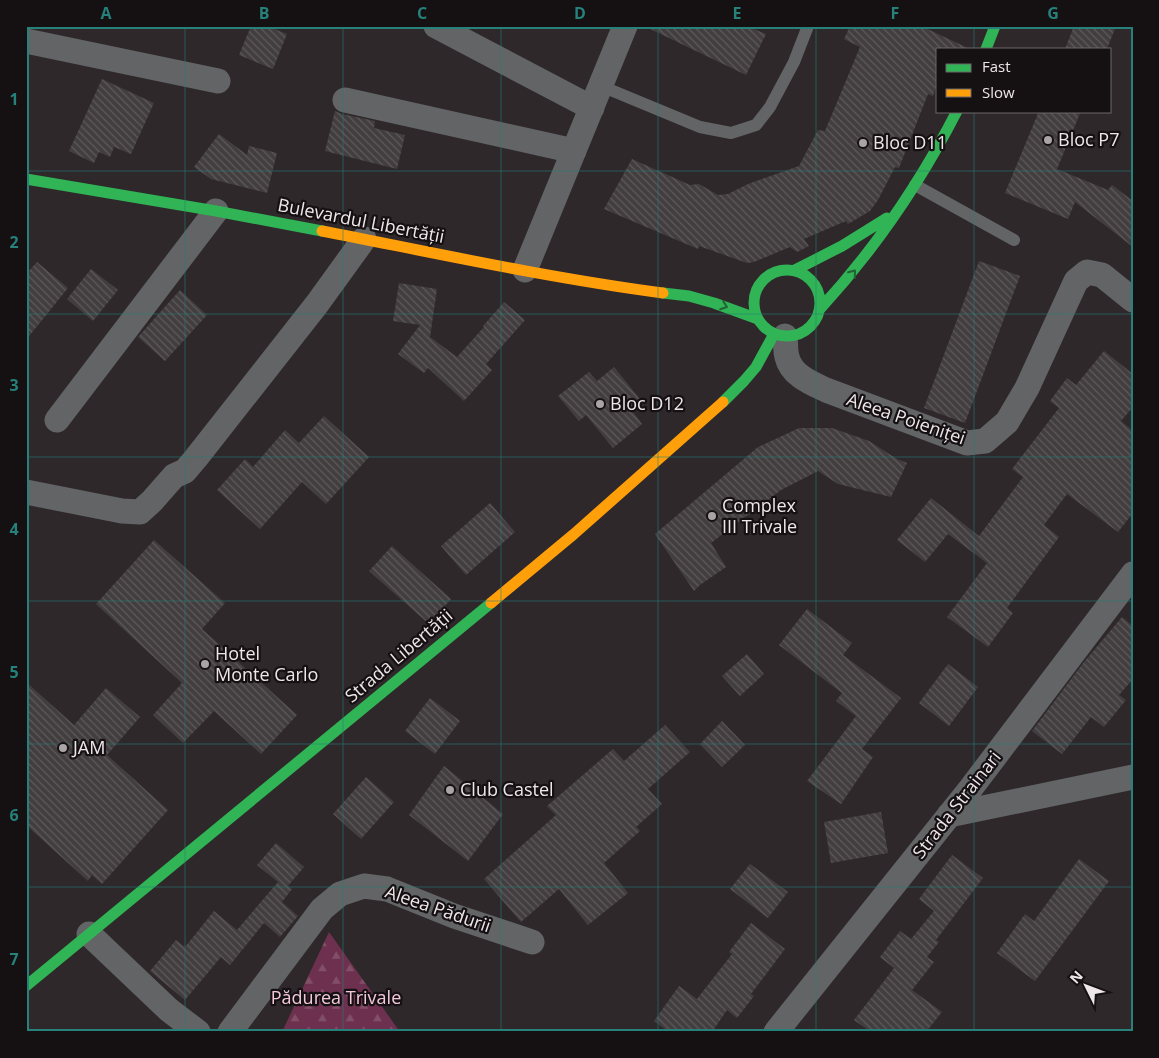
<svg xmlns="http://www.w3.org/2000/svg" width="1159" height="1058" font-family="'Open Sans',sans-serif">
<defs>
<pattern id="forest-firs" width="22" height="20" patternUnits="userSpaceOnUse" patternTransform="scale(1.25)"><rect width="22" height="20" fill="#6d314f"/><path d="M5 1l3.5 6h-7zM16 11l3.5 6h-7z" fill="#824f68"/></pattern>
<pattern id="building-back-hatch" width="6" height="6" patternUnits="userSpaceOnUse" patternTransform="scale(1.25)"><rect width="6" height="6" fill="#423d3f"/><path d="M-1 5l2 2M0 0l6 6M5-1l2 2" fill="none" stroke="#5e595b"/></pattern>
</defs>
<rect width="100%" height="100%" fill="#2e282b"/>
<!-- forest -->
<path fill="url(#forest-firs)" d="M329 932 400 1032H282Z"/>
<!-- building -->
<path fill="url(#building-back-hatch)" d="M251 26H267L287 34 273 69 239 55Z
M644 26H747L766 34 746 75Z
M850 26H921L970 49H938V81L933 96 928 94 899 168 895 167 878 200 870 211 848 224 846 221 804 239 809 246 797 252 790 247 754 262 747 263 699 246 698 249 604 209 632 159 690 185 699 184 718 195 728 194 748 184 799 166 818 130 825 131 860 47 844 39Z
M1074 26H1116L1107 49H1065Z
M102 79 154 103 131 154 114 147 110 157 99 152 94 163 69 151Z
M335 111 342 114 375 121 374 128 405 135 397 169 325 151Z
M1039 111H1081L1057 169 1108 190 1112 185 1133 201V247L1075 202 1068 219 1005 193Z
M219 134 247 155 249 146 277 153 267 193 211 179 194 167Z
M979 261 1020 276 965 423 924 408Z
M37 262 68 288 26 340V274Z
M91 269 118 290 93 321 67 299Z
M399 283 437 289 430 337 457 357 484 327 483 326 504 302 525 320 486 364 492 370 464 401 428 368 424 373 398 354 420 325 393 321Z
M180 290 207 315 165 361 138 337Z
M1104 351 1133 374V407L1121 421 1133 431V513L1118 532 1067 494 1044 525 1059 537 1007 608 1013 613 988 647 947 617 987 563 948 534 925 562 897 540 931 498 979 536 1023 477 1012 469 1059 408 1050 401 1067 378 1076 385Z
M614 367 640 399 630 408 642 424 613 448 586 415 579 421 558 396 589 372 597 381Z
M324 416 369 457 326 504 302 482 260 529 217 490 245 459 253 467 285 430 299 443Z
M799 428H832L869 441 897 459 907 463 891 497 838 484 818 471 781 490 711 543 726 567 700 585 694 591 655 534 758 447Z
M490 503 515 532 466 575 441 546Z
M154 540 225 603 202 629 297 715 261 754 214 711 183 743 153 715 182 683 96 604Z
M392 546 451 599 429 624 369 571Z
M807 609 852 643 843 655 901 698 862 749 873 757 841 804 807 781 856 716 836 701 842 693 779 645Z
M1122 617 1133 626V679L1119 695 1126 700 1104 727 1091 717 1062 754 1032 731 1084 662Z
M747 654 764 674 740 696 722 676Z
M948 664 978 687 949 726 919 703Z
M26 682 74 725 106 688 140 717 107 755 168 810 102 884 92 875 88 881 26 825Z
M430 698 460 721 435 754 405 731Z
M722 721 745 745 722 767 700 744Z
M665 725 690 752 648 789 662 804 636 827 640 831 604 863 628 893 588 925 559 889 521 922 484 879 556 815 547 806 613 749 624 761Z
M444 766 503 814 468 861 409 815Z
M366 777 394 802 361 839 333 814Z
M881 812 888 853 831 863 824 822Z
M276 843 304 867 288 886 292 889 282 902 298 916 280 937 264 923 230 965 221 957 185 1000 150 971 176 940 185 947 214 911 237 930 278 882 257 865Z
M952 855 983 878 936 940 939 942 927 957 934 962 912 990 942 1012 926 1032H871L854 1020 894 968 880 957 900 931 911 939 934 911 919 899Z
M1079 859 1109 881 1035 981 997 953 1025 914 1034 921Z
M750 864 788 892 768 918 730 889Z
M751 923 785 949 751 994 754 996 737 1018 727 1010 712 1032H669L654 1021 679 986 697 999 732 954 729 952Z"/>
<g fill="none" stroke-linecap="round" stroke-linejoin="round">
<!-- lane -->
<path stroke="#626465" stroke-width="12" d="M601 86 700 127 731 133 756 125 770 107 794 62 808 26
M915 185 1014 240"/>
<!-- street -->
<path stroke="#626465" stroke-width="25" d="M436 26 592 108
M26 41 218 81
M345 100 574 151
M525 270 625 26
M785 336C786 343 785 350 787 357 791 375 811 383 826 390L967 443 985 441 1007 422 1027 388 1076 281 1087 272 1102 275 1133 300
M57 420 216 211
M26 492 122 511 140 512 152 501 174 476 185 471 196 458 317 304 364 239
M949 815 1133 777
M89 934 169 1010 198 1032
M230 1032 322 909 340 894 364 886 387 889 454 916 532 942
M776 1032 971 788 1133 574"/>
<!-- fast -->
<path stroke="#30b455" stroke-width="11" d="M986 49 995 26
M26 179 216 211 322 231
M754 303a33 33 0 1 1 66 0a33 33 0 1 1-66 0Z
M795 270 842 246 887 218
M663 293 689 296 714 303 758 319
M820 309C876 248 919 185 957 111
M723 402 744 381 756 367 774 334
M26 986 491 603"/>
<!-- slow -->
<path stroke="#ff9f0a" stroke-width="11" d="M322 231C435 253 549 278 663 293
M491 603 574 534 723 402"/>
</g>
<!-- one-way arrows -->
<defs><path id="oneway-chevron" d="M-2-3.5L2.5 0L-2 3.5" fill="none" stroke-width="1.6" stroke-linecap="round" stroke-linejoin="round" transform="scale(1.25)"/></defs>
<g stroke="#226234">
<use href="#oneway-chevron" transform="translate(853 273) rotate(-51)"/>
<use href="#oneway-chevron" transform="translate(724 306) rotate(20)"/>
</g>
<!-- grid -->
<path fill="none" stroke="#25817a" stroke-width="1" stroke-opacity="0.55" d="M185 26V1032M343 26V1032M501 26V1032M658 26V1032M816 26V1032M974 26V49M974 111V1032M26 171H1133M26 314H1133M26 457H1133M26 601H1133M26 744H1133M26 887H1133"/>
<!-- markers -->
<g fill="#aba4a7" stroke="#151012" stroke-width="2">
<circle cx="1048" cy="140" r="5"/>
<circle cx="863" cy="143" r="5"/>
<circle cx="600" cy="404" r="5"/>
<circle cx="712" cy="516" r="5"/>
<circle cx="205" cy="664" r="5"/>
<circle cx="63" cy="748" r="5"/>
<circle cx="450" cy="790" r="5"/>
</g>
<g text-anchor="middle" stroke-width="4.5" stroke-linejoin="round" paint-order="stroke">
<!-- poi labels -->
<g font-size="18" fill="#efe6ea" stroke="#151012" text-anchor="start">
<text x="1058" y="146">Bloc P7</text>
<text x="873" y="149">Bloc D11</text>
<text x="610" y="410">Bloc D12</text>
<text x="722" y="512">Complex<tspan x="722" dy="21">III Trivale</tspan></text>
<text x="215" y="660">Hotel<tspan x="215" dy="21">Monte Carlo</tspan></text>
<text x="73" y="754">JAM</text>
<text x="460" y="796">Club Castel</text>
</g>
<!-- street labels -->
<g font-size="18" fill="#efe6ea" stroke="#151012">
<text transform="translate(361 221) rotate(11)" y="6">Bulevardul Libertății</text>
<text transform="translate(906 419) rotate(19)" y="6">Aleea Poieniței</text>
<text transform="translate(399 656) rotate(-40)" y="6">Strada Libertății</text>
<text transform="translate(957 805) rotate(-52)" y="6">Strada Strainari</text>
<text transform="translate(438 909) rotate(19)" y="6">Aleea Pădurii</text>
</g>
<!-- park labels -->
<g font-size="18" fill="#f3c8da" stroke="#151012">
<text x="336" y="1004">Pădurea Trivale</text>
</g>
</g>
<!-- border -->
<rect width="1159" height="1058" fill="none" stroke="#151012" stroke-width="55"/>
<!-- legend -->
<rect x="936" y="48" width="175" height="65" fill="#151012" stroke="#6c6668"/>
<rect x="946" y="64" width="25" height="8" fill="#30b455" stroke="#6c6668"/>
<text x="982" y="72" font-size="15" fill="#efe6ea">Fast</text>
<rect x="946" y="89" width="25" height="8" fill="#ff9f0a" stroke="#6c6668"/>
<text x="982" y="98" font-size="15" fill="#efe6ea">Slow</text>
<!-- north arrow -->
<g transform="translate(1086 986) rotate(312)" stroke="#151012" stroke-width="4" paint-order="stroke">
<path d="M0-4L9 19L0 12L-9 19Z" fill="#efe6ea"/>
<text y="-8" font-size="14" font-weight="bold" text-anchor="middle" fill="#efe6ea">N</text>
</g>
<rect x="28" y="28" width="1104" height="1002" fill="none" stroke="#25817a" stroke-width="2"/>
<g font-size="16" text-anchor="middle" font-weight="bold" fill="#25817a">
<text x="106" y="19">A</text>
<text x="264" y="19">B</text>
<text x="422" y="19">C</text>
<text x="580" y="19">D</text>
<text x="737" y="19">E</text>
<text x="895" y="19">F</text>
<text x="1053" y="19">G</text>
<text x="14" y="105">1</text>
<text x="14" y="248">2</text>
<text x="14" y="391">3</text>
<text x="14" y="535">4</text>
<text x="14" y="678">5</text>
<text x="14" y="821">6</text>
<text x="14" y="965">7</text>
</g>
</svg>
